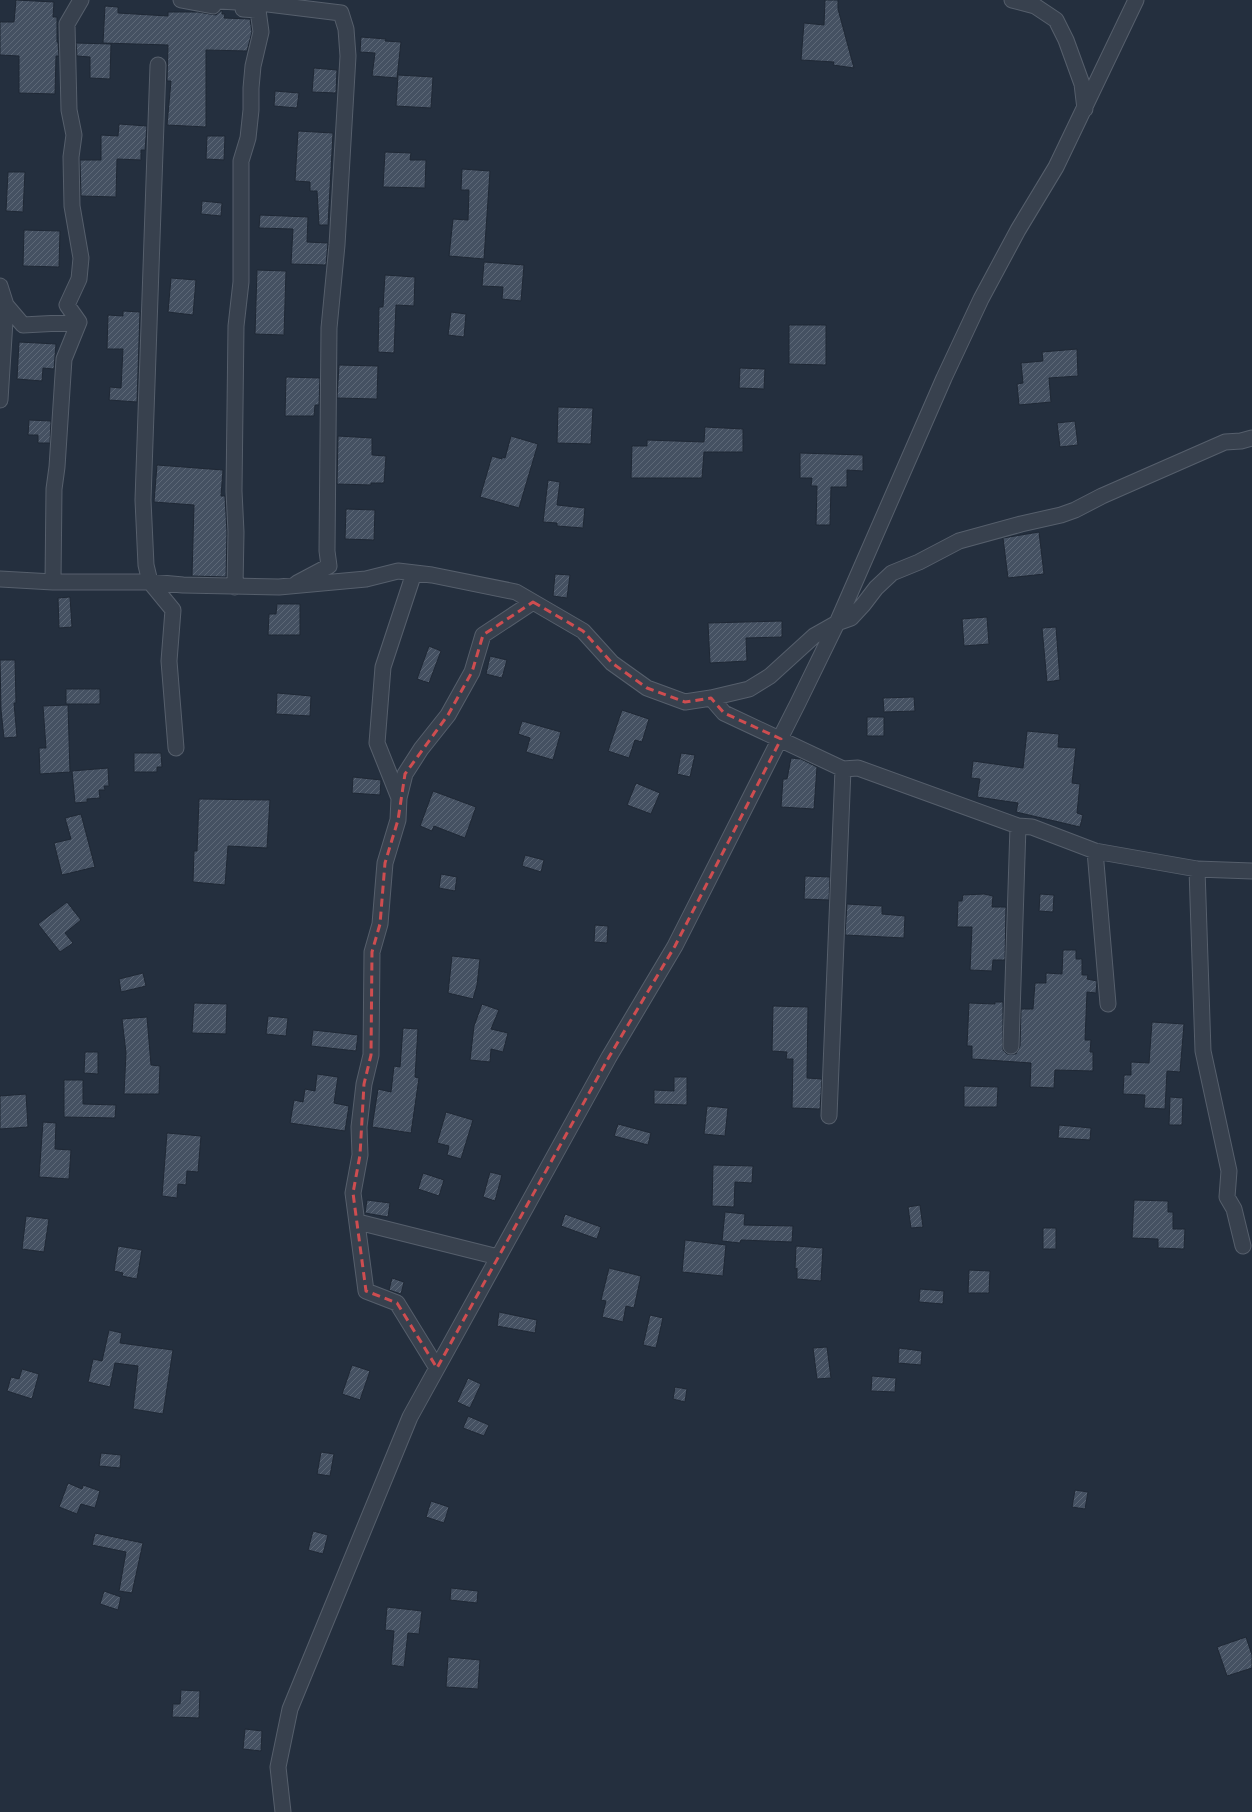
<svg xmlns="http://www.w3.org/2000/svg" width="1252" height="1812" font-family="Raleway,sans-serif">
<defs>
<pattern id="building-hatch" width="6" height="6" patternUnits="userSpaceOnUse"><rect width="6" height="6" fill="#455162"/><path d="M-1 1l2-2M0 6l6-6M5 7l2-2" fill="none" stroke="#5d6877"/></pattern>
</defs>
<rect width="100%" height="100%" fill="#242f3e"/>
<!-- building -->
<path fill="url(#building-hatch)" stroke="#1f2835" d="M16 0 54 2 53 17H57V42H58L59 56H56L55 94 19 93V56L0 55V22H14Z
M825 0H838V9L854 68 833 65 834 62 801 60 804 23 824 25Z
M105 6 118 7V13L168 16V12H198L216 15 222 10V14H225L224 18 250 19 252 32 247 51 206 50V127L167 125 171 81H167L168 45 103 43Z
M361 37 386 39 385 41 401 42 397 78 372 76 375 53 360 52Z
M76 43 111 44 110 79 90 78V57L77 56Z
M314 68 337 70 336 93 312 92Z
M398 75 433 77 431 108 396 106Z
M275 91 299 93 297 108 274 106Z
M119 124 147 126 145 150H141V160L117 159 116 197 81 196 80 160H101V135L118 136Z
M298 131 333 133 328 225H319L317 191H310V182L295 181Z
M207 136H225L224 160 206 159Z
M385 152 411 153 410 160H426L425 188 383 187Z
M462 169 490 171 484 259 449 256 453 219 468 220 469 190H461Z
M8 172H25L23 212 6 211Z
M202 201 222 203 221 216 201 214Z
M260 215 308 217 307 242 328 243 326 265 291 264 293 229 259 228Z
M24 230 60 231 59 267 23 266Z
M484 262 524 265 521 301 502 299 503 287 482 286Z
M257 270 286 271 284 335 255 334Z
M385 275 415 277 414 306 396 305 394 353 378 352 379 307H383Z
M171 278 196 280 193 315 168 312Z
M123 311 140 312 137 402 109 400 110 387 121 388 123 349H107L108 315 123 316Z
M451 312 466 314 464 337 448 335Z
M789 325H826V365L789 364Z
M19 342 56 344 54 369 43 368 42 381 17 379Z
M1077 349 1078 376 1049 378 1051 402 1019 405 1017 384 1023 383 1021 363 1043 361 1042 352Z
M339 365 378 366 377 399 337 398Z
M740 368 765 369 764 389 739 388Z
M286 377 320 378 319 405H315L314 416H285Z
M558 407 593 408 591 444 557 443Z
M29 420 51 421 50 443H38V435H28Z
M1075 421 1078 445 1060 447 1057 423Z
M705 427 743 429V452H704L702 478H631L632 446H647V440L704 442Z
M338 436 372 438V455L386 456 384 483H371V485L337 484Z
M511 436 538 444 519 508 480 497 492 456 502 459V457L505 458Z
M800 453 863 455V471L847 470V487H831L830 525H816L817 486H811L812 478H800Z
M157 465 223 470 221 496H225L227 532 226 577 192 576 194 505 154 502Z
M548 480 560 482 557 505 585 508 583 528 557 526V523L543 522Z
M346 509 375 510 374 540 345 539Z
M1039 532 1044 574 1008 578 1003 538Z
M555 574 570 575 567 598 553 596Z
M70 597 72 627 59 628 58 598Z
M277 604H300V635H268L269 614H276Z
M987 617 989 644 964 646 962 619Z
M782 621V637L746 638 747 661 710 663 708 623Z
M1056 627 1060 680 1047 682 1042 628Z
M429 646 441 651 429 683 417 679Z
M490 656 507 660 502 678 486 674Z
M0 660H15L16 703H14L17 737 4 738 1 710Z
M66 689H100V704H66Z
M277 693 311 696 310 716 276 714Z
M914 697 915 711 884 712 883 698Z
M68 705 70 772 40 774 39 748H46L43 706Z
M622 710 649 719 642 742 635 740 629 758 608 751Z
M867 717H884V736H867Z
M522 721 561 732 553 760 526 752 530 738 518 734Z
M1027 731 1059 734 1058 747 1076 748 1072 783 1080 784 1077 813 1083 815 1080 827 1016 812 1018 803 977 797 980 779 971 778 973 761 1023 768Z
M134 753H161L162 767H157V772H134Z
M681 753 695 755 690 777 677 774Z
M791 758 801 759 817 767 814 809 781 807 783 779H787Z
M108 768 109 786H104L105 790H99L100 798 87 799V802L75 803 72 771Z
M353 777 381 780 380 795 352 793Z
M636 783 660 793 651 814 627 805Z
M433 791 476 807 465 838 434 826 432 831 420 826Z
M199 799 270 800 267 848 228 846 225 885 193 882 194 851H197Z
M81 814 95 867 62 875 54 843 71 839 65 818Z
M525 855 544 860 541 872 522 866Z
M441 874 457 877 455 891 439 888Z
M805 876 830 877 829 900 804 899Z
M984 894 993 896 992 907H1006L1005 960H993L992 971 970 970 972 927H957L958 901H962L963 895Z
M1040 894 1054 895 1053 912 1039 911Z
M67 902 81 920 65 933 73 943 60 952 38 924Z
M847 904 882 906V914L905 916 904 938 845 935Z
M595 925 608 926 607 943 594 942Z
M1063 950H1076V959H1082V975H1088L1087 979 1097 981 1096 993 1087 992 1085 1040H1091L1090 1052H1093V1071L1055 1070 1054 1088 1030 1087 1031 1063 972 1059V1046H967L969 1003 995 1004V1002H1003V1050L1007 1054H1016L1020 1046 1021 1009H1033L1035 983H1046V973L1062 974Z
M452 956 480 959 477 985 473 999 448 993Z
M143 973 146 986 121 992 119 979Z
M194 1003 227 1004 226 1034 192 1033Z
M482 1004 499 1010 491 1029 508 1033 503 1052 491 1049 490 1062 470 1060 474 1026Z
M773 1006 808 1007 807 1078 822 1079 820 1109 792 1108 793 1059H786L787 1052 772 1051Z
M268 1016 288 1018 286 1036 266 1034Z
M147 1017 151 1065 160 1066 159 1094H124L126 1053 122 1019Z
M1152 1022 1184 1024 1180 1072 1167 1071 1165 1109 1144 1108 1145 1095 1123 1094 1124 1075H1131V1062L1149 1063Z
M403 1028 418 1029 415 1077 419 1078 411 1133 372 1127 378 1089 391 1092 394 1066 400 1067Z
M313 1030 358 1035 356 1051 311 1046Z
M85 1052H98V1074L84 1073Z
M317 1074 338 1077 334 1103 349 1106 345 1131 290 1123 294 1100 303 1102 305 1089 315 1091Z
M674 1077H687V1105L654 1104V1090L674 1091Z
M64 1080H83V1104L116 1105 115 1118 64 1117Z
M964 1086 998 1087 997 1107H964Z
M26 1094 28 1127 0 1129V1096Z
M1170 1097 1183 1098 1182 1125H1169Z
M707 1106 728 1108 725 1136 704 1134Z
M446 1112 473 1120 461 1159 447 1155 449 1146 437 1143Z
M43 1122 56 1123 55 1149 71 1150 69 1179 39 1177Z
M618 1124 651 1133 648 1145 614 1136Z
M1059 1125 1091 1128 1090 1140 1058 1138Z
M167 1133 201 1136 198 1172 187 1171 186 1185 178 1184 177 1198 162 1196Z
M713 1165 753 1166 752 1183 735 1182 734 1207 712 1206Z
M490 1172 502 1175 495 1201 483 1197Z
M423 1173 444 1180 439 1196 418 1189Z
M367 1200 390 1203 388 1217 365 1213Z
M1134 1200 1168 1201V1212H1173V1229H1185L1184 1249 1158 1248V1239L1132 1238Z
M920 1205 923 1227 911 1228 908 1207Z
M725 1212 745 1214 744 1225 793 1226 792 1242 741 1240 740 1243 722 1241Z
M565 1214 601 1227 597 1239 561 1226Z
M26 1216 49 1219 44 1252 22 1249Z
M1043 1228H1056V1249H1043Z
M685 1240 726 1245 723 1276 682 1272Z
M118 1246 142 1250 137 1279 122 1276 123 1273 114 1271Z
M796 1246 823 1248 821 1281 797 1279V1268L795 1269Z
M609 1268 641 1276 634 1308 626 1306 623 1322 602 1317 606 1301 601 1300Z
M969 1270 990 1271 989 1293H968Z
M392 1278 404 1282 401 1294 389 1290Z
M920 1289 944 1291 943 1304 919 1302Z
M499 1312 537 1320 535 1333 497 1326Z
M650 1315 663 1318 656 1348 643 1345Z
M109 1330 122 1333 120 1343 173 1350 163 1414 133 1409 138 1366 115 1363 110 1387 88 1382 93 1359 102 1361Z
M827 1347 831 1378 817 1379 813 1348Z
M899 1348 922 1351 921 1365 898 1363Z
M352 1365 370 1371 360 1400 342 1394Z
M22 1369 39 1374 32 1399 7 1391 11 1377 19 1379Z
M872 1376 896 1378 895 1392 871 1391Z
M468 1378 481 1384 470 1408 457 1402Z
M675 1387 687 1389 685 1402 673 1399Z
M468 1416 489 1425 484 1436 463 1428Z
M321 1452 334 1454 330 1476 317 1474Z
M101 1453 121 1455 120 1468 99 1466Z
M68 1483 82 1489 83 1485 100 1491 95 1508 81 1504 77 1514 59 1507Z
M1075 1490 1088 1492 1085 1509 1072 1507Z
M431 1501 449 1507 444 1523 426 1517Z
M313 1531 328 1535 323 1554 308 1550Z
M95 1533 143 1543 132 1593 119 1591 126 1552 92 1545Z
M451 1588 478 1591 477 1603 450 1600Z
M104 1591 121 1597 118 1610 100 1604Z
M387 1607 422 1611 419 1634 408 1633 404 1667 391 1665 394 1631 385 1630Z
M1246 1637 1252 1655V1668L1227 1676 1217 1647Z
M448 1657 480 1660 478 1689 446 1687Z
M181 1690 200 1691 199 1718 172 1717 173 1704H180Z
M245 1729 262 1731 261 1751 243 1749Z"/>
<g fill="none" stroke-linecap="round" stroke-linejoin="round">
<!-- minor casing -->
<g stroke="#565f6c" stroke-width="17">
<path id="minor" d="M181 0 213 6
M204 0 268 4 341 13 346 29 348 56 337 245 329 328 327 551 329 566 297 583
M1012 0 1035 6 1056 20 1066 40 1082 84 1085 109
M158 65 143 500 146 565 150 582 173 610 169 661 176 748
M0 286 6 305 23 325 79 322
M0 400 6 305
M0 579 53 582H150L183 585 279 587 366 579 398 571 432 575 516 592 583 631 612 663 647 688 685 702 711 698 749 689 770 676 814 636 837 623 944 378 981 299 1018 230 1056 167 1136 0
M53 582 54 489 57 467 64 359 79 322 67 305 79 279 81 258 72 206 71 157 74 135 69 110 67 24 81 0
M235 587 236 532 234 491 236 326 241 282V161L248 138 251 110V88L253 66 261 32 258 10 243 9
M711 698 724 713 843 769 858 768 1018 826 1032 827 1095 851 1197 869 1252 871
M399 798 377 743 383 667 414 573
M1095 851 1108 1004
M1197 869 1203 1051 1229 1171 1227 1197 1234 1209 1243 1246
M1011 1046 1018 826
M829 1116 843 769
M358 1222 498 1257
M437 1368 397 1303 366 1291 353 1193 360 1155 359 1127 364 1084 371 1055 372 952 380 924 385 863 398 820 399 798 405 774 421 749 448 715 472 672 483 635 533 602
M283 1812 278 1767 290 1709 410 1417 609 1057 675 946 798 703 837 623 851 618 863 605 876 588 892 573 919 562 959 541 1021 524 1061 515 1075 510 1102 496 1225 442 1241 441 1252 438"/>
</g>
<!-- minor -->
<use href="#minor" stroke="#38414e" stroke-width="15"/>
</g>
<!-- marked area -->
<path fill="none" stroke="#ce4d50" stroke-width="3" stroke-dasharray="8 5" stroke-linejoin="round" d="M533 602 583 631 612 663 647 688 685 702 711 698 724 713 781 739 675 946 609 1057 437 1368 397 1303 366 1291 353 1193 360 1155 364 1084 371 1055 372 952 380 924 385 863 398 820 405 774 448 715 472 672 483 635Z"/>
</svg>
